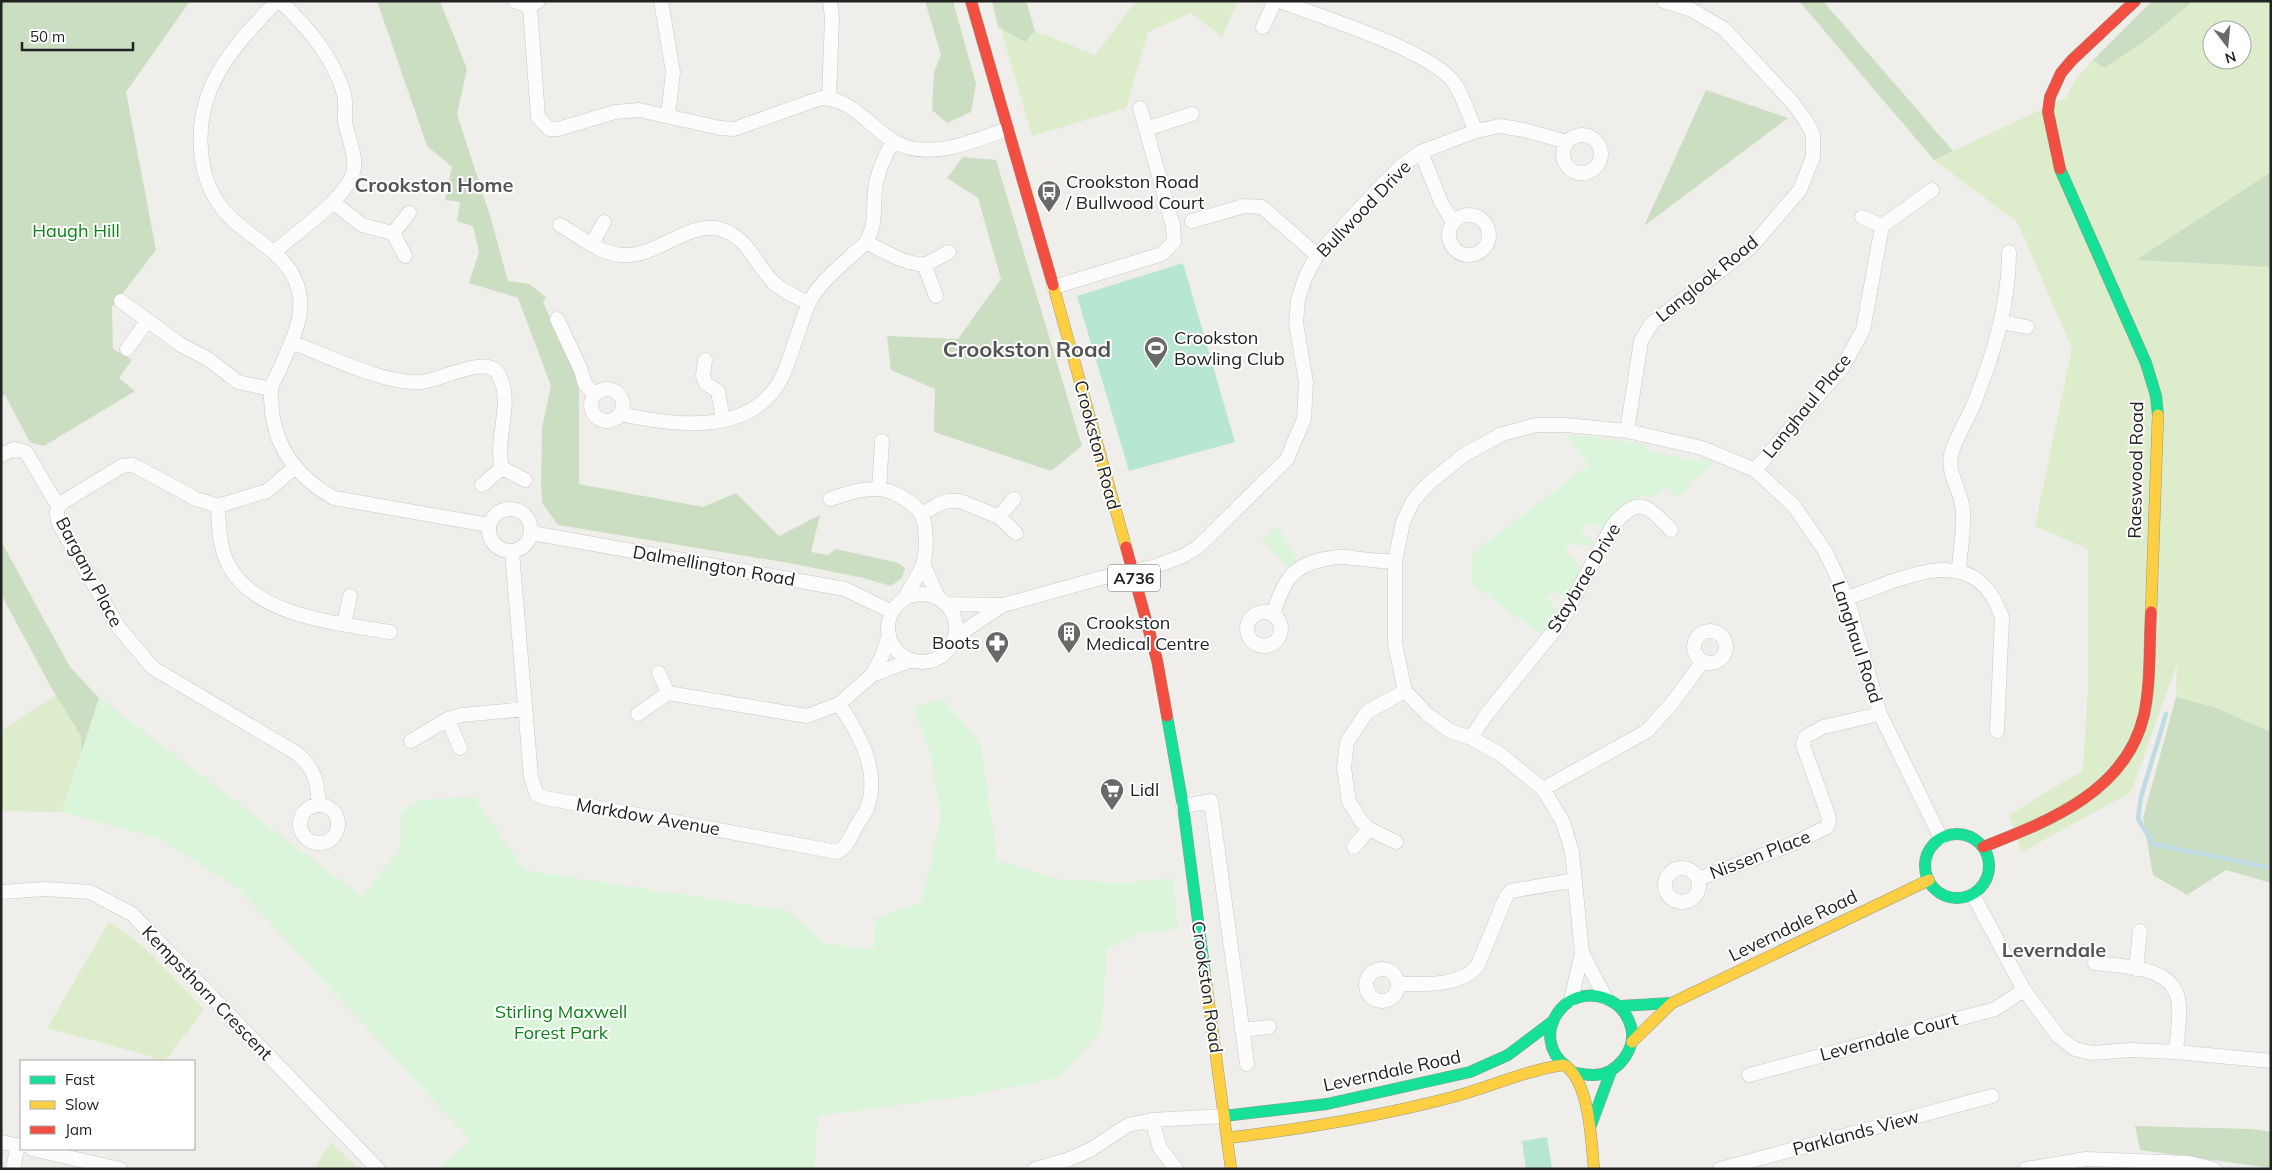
<svg xmlns="http://www.w3.org/2000/svg" width="2272" height="1170" font-family="Mulish,sans-serif">
<rect width="100%" height="100%" fill="#f0eeeb"/>
<!-- grass -->
<path fill="#ddeccb" fill-rule="evenodd" d="M993 1H1026L1035 31 1095 55 1136 1H1238L1222 37 1191 13 1148 32 1126 108 1032 136Z
M2193 1H2271V172L2136 260 2271 267V732L2214 707 2176 697 2177 664 2131 792 2022 852 2009 815 2083 770 2088 687V549L2035 526 2072 348 2017 222 1934 160 2066 98 2074 81 2093 60 2106 67 2149 38ZM2212 30H2242V60H2212Z
M56 695 81 736V752L62 812 1 811V731Z
M109 922 144 947 204 1009 165 1061H155L150 1056 47 1028Z
M331 1142 359 1169H314Z"/>
<!-- forest -->
<path fill="#cbdec1" d="M1 1H190L126 92 156 250 112 307 113 349 132 360 119 378 135 391 44 446 30 442 5 395 1 397Z
M377 1H440L467 69 457 114 491 219 508 281 529 284 546 297 543 302 579 383V484L703 507 736 493 779 536 820 515 811 552 828 555 836 549 898 563 905 568 902 578 891 586 863 578 789 563 558 525 542 503 541 483 542 428 551 386 518 298 469 283 479 252 473 226 457 221 460 202 445 200 452 167 427 146Z
M925 1H953L976 84 971 112 947 123 932 110 934 72 941 55Z
M992 1H1026L1035 31 1025 42 998 27Z
M1799 1H1823L1953 151 1934 160Z
M2152 1H2193L2149 38 2105 68 2093 60Z
M1706 90 1788 118 1644 226Z
M963 157 996 160 1082 446 1051 471 934 432 935 389 891 370 887 336 958 339 1001 279 978 198 947 178Z
M2271 172V267L2136 260Z
M1 541 70 667 99 698 362 898 82 796 81 736 52 689 1 594Z
M2176 697 2214 707 2271 732V883L2226 870 2187 895 2153 875 2143 818Z
M2135 1126 2251 1129 2271 1132V1168L2140 1150Z"/>
<!-- park -->
<path fill="#daf5da" d="M1565 434 1645 444 1647 451 1697 461 1703 458 1714 462 1687 486 1688 489 1677 498 1666 486 1654 497C1632 491 1614 512 1604 528L1588 524 1580 533 1594 541 1592 546H1579L1571 541 1565 551 1580 565V573L1568 596 1563 597 1554 590 1546 599 1560 612 1544 637 1471 583 1472 554 1589 465Z
M1278 526 1297 560 1288 567 1262 540Z
M99 698 362 897 400 848 401 812 421 800 474 797 524 870 789 911 823 943 874 950 875 918 921 903 941 817 930 752 913 707 943 699 981 744 997 860 1058 879 1123 883 1173 878 1178 929 1137 934 1107 950 1101 1032 1059 1077 967 1096 818 1116 814 1169H438L470 1140 238 888 160 839 62 812Z"/>
<!-- pitch -->
<path fill="#b7e6d2" d="M1183 263 1235 442 1129 471 1077 296Z
M1547 1137 1552 1169H1526L1522 1141Z"/>
<g fill="none" stroke-linecap="round" stroke-linejoin="round">
<!-- stream -->
<path stroke="#bfdbe3" stroke-width="4.5" d="M2166 714 2141 797 2138 819 2153 844 2271 868"/>
<!-- street casing -->
<g stroke="#c9c8c7" stroke-width="15">
<path id="street" d="M277 1C232 48 192 90 202 159 205 180 214 201 229 216 254 242 295 256 300 297 303 321 289 347 280 369 277 375 272 383 271 390 270 397 272 405 272 412 277 452 300 479 334 498L489 525
M515 1 530 7
M538 1 530 7 538 117 549 129H558L615 112 639 110 720 128 734 129 821 98C851 98 868 125 892 140 925 162 973 142 1006 129
M661 1 673 72 668 116
M1280 1C1323 18 1421 47 1451 79 1461 89 1469 117 1476 131
M1263 27 1275 1
M829 98 832 18 830 1
M1146 129 1192 114
M1563 154a19 19 0 1 1 38 0a19 19 0 1 1-38 0Z
M1421 152 1441 202 1453 222
M333 202 362 225 393 233
M1449 235a20 20 0 1 1 40 0a20 20 0 1 1-40 0Z
M1862 217 1882 226
M1192 221 1244 206 1262 207 1317 255
M560 225C579 236 600 254 622 255 659 257 687 221 720 229 748 237 755 263 773 282 783 292 797 297 809 303
M866 242C879 249 911 267 925 264 933 262 942 255 949 252
M592 244 604 222
M274 252C296 233 335 206 349 182 360 164 351 146 346 127 343 116 347 106 344 94 333 56 308 28 280 1
M405 256 393 233 409 213
M924 264 936 296
M1054 287 1162 254 1174 242 1173 226 1140 108
M121 301 181 345 208 359 238 382 271 389
M557 319 581 370 585 384 594 394
M2001 322 2027 327
M291 342C326 355 385 385 421 382 440 381 488 353 499 375 514 405 494 437 502 468L525 480
M127 349 147 321
M705 360 703 376 706 384 718 391 723 420
M591 405a16 16 0 1 1 32 0a16 16 0 1 1-32 0Z
M620 414C675 426 754 437 783 375 793 352 799 326 809 303 818 284 837 269 852 255 856 251 863 247 866 242 878 224 872 202 876 183 879 168 886 154 893 141
M1627 431 1641 341 1651 324 1751 247 1800 190 1813 157V135L1806 121 1793 103 1724 29 1692 10 1664 1
M1 455 14 449 26 452 58 506
M294 468 267 491 218 506 196 499 137 467 132 465 122 466 63 502C55 509 56 514 59 524L119 628 153 668 298 754C316 772 317 780 319 805
M1755 470 1842 368 1863 330 1882 226 1932 190
M482 485 502 468
M879 489 882 441
M830 499C846 494 861 488 879 489 892 490 914 502 921 514 927 524 927 553 923 564 919 576 910 587 905 598
M218 506C219 526 219 548 229 566 257 617 338 623 390 632
M489 530a21 21 0 1 1 42 0a21 21 0 1 1-42 0Z
M921 514 939 504 948 501H960L999 517 1016 533
M999 517 1014 499
M532 533 845 589 892 612
M512 552 531 777 537 795 546 798 837 852C848 847 851 835 857 825 860 820 865 814 867 808 881 772 859 733 839 704
M923 564 939 599
M1959 570C1960 551 1964 532 1963 513 1963 492 1947 476 1951 455 1954 441 1967 420 1973 406 1993 356 2009 306 2009 252
M888 628a34 34 0 1 1 68 0a34 34 0 1 1-68 0Z
M1847 598C1904 579 1976 537 2002 618L1997 731
M945 604 1002 605
M1247 629a17 17 0 1 1 34 0a17 17 0 1 1-34 0Z
M1273 614C1283 583 1291 565 1325 559 1331 558 1338 556 1345 557 1363 559 1376 562 1395 561
M344 624 350 596
M1694 647a16 16 0 1 1 32 0a16 16 0 1 1-32 0Z
M955 637 1003 605 1101 578 1153 567 1183 556 1198 547 1287 459 1304 419 1306 382 1296 323 1298 300 1305 278 1317 255 1378 189 1400 167 1421 152 1476 131 1500 126 1524 130 1567 142
M659 673 668 693
M872 675 882 656 889 635
M638 714 668 693 807 716 839 704 872 675 912 660
M448 719 460 748
M1471 738 1486 715 1561 622 1613 525C1640 494 1647 506 1671 530
M411 741 448 719 462 715 525 709
M1543 789 1647 731 1673 702 1703 661
M300 824a19 19 0 1 1 38 0a19 19 0 1 1-38 0Z
M1183 806 1211 801 1247 1064
M1396 842 1369 829 1362 822 1349 802 1344 768 1347 742 1367 712 1405 691
M1354 847 1369 829
M1665 885a17 17 0 1 1 34 0a17 17 0 1 1-34 0Z
M1698 879 1790 845 1827 827 1829 820 1827 812 1803 745 1805 737 1823 727 1880 714
M1 892 45 889 90 892 132 914 378 1169
M1973 895 2024 990 2059 1037 2075 1049 2092 1053 2131 1050 2176 1052 2271 1061
M2095 963C2124 967 2176 965 2179 1005 2180 1021 2177 1037 2176 1052
M1366 985a16 16 0 1 1 32 0a16 16 0 1 1-32 0Z
M2136 969 2140 931
M1398 984C1424 984 1457 987 1477 967L1506 897 1511 891 1575 880
M1605 997 1582 953 1572 852 1563 822 1543 789 1500 754 1471 738 1450 731 1428 715 1405 691 1395 644V561L1403 522 1413 501 1428 484 1464 455 1502 434 1536 425H1566L1627 431 1702 448 1755 470 1794 506 1825 551 1847 598 1880 714 1941 838
M1571 1000 1582 953
M1242 1030 1269 1027
M1749 1075 1995 1009 2024 990
M1152 1120 1160 1148 1176 1169
M1 1142 21 1146
M32 1149 120 1169
M13 1169 18 1145
M1035 1169 1067 1160 1090 1150 1128 1125 1152 1120 1224 1116
M1720 1169 1992 1096
M2026 1169 2086 1159 2189 1163 2214 1169"/>
</g>
<!-- fast casing -->
<g stroke="#999a82" stroke-width="12">
<path id="fast" d="M2060 169 2146 363 2156 396 2158 415
M1167 716 1183 806 1205 974
M1925 866a32 32 0 1 1 64 0a32 32 0 1 1-64 0Z
M1620 1006 1672 1003
M1566 1066C1529 1038 1563 981 1607 999 1620 1005 1627 1013 1631 1027 1637 1049 1617 1075 1594 1075 1588 1075 1581 1074 1575 1073
M1224 1116 1327 1104 1470 1072 1508 1055 1553 1021
M1591 1125 1611 1071"/>
</g>
<!-- slow casing -->
<g stroke="#999a82" stroke-width="12">
<path id="slow" d="M1053 285 1126 547
M2151 612 2158 415
M1205 974 1231 1169
M1632 1042 1672 1003 1929 880
M1566 1066C1590 1085 1591 1140 1594 1169
M1227 1138C1302 1129 1376 1117 1449 1098 1488 1088 1523 1071 1563 1065"/>
</g>
<!-- jam casing -->
<g stroke="#999a82" stroke-width="12">
<path id="jam" d="M971 1 1053 285
M2060 169 2048 112 2050 97 2061 73 2072 60 2135 1
M1126 547 1157 660 1167 716
M1983 847C2049 821 2126 792 2144 715 2151 682 2149 646 2151 612"/>
</g>
<!-- street -->
<use href="#street" stroke="#fdfcfc" stroke-width="14"/>
<!-- fast -->
<use href="#fast" stroke="#16e098" stroke-width="11"/>
<!-- slow -->
<use href="#slow" stroke="#ffcf43" stroke-width="11"/>
<!-- jam -->
<use href="#jam" stroke="#f24e42" stroke-width="11"/>
</g>
<!-- icons -->
<defs>
<g id="bus-pin" transform="scale(1.25)"><path d="M0 17L-7.5 6A9.5 9.5 0 1 1 7.5 6Z" fill="#6a6968" stroke="#fff"/><path d="M-5-6H5V4H4V6H2V4H-2V6H-4V4H-5ZM-3.5-4V0h7V-4ZM-3.5 1.2v1.5H-2V1.2ZM2 1.2v1.5H3.5V1.2Z" fill="#fff"/></g>
<g id="stadium-pin" transform="scale(1.25)"><path d="M0 17L-7.5 6A9.5 9.5 0 1 1 7.5 6Z" fill="#6a6968" stroke="#fff"/><path d="M0-5a6.5 5 0 1 0 0 10a6.5 5 0 1 0 0-10ZM-3.5-1.8h7v3.6h-7Z" fill="#fff"/></g>
<g id="building-pin" transform="scale(1.25)"><path d="M0 17L-7.5 6A9.5 9.5 0 1 1 7.5 6Z" fill="#6a6968" stroke="#fff"/><path d="M-4-6H4V6H1V3H-1V6H-4ZM-2.5-4.3h1.7v1.8h-1.7ZM.8-4.3h1.7v1.8H.8ZM-2.5-1h1.7V.8h-1.7ZM.8-1h1.7V.8H.8Z" fill="#fff"/></g>
<g id="pharmacy-pin" transform="scale(1.25)"><path d="M0 17L-7.5 6A9.5 9.5 0 1 1 7.5 6Z" fill="#6a6968" stroke="#fff"/><path d="M-2-6h4v4h4v4h-4v4h-4v-4h-4v-4h4Z" fill="#fff"/></g>
<g id="supermarket-pin" transform="scale(1.25)"><path d="M0 17L-7.5 6A9.5 9.5 0 1 1 7.5 6Z" fill="#6a6968" stroke="#fff"/><path d="M-6-5.5h2.5l.6 2H6L4.5 2H-2.5L-4.4-4H-6ZM-1.5 3.2a1.3 1.3 0 1 0 .1 0ZM3 3.2a1.3 1.3 0 1 0 .1 0Z" fill="#fff"/></g>
</defs>
<g fill-rule="evenodd">
<use href="#bus-pin" x="1049" y="192"/>
<use href="#stadium-pin" x="1156" y="348"/>
<use href="#building-pin" x="1069" y="633"/>
<use href="#pharmacy-pin" x="997" y="643"/>
<use href="#supermarket-pin" x="1112" y="790"/>
</g>
<g text-anchor="middle" stroke-width="4" stroke-linejoin="round" paint-order="stroke">
<!-- shield labels -->
<rect fill="#fff" stroke="#646464" stroke-width="1" x="1108" y="564.5" width="52" height="27" rx="4"/>
<g font-size="16" font-weight="bold" fill="#222">
<text x="1134" y="584">A736</text>
</g>
<!-- poi labels -->
<g font-size="18" fill="#222" stroke="#fff" text-anchor="start">
<text x="1066" y="188">Crookston Road<tspan x="1066" dy="21">/ Bullwood Court</tspan></text>
<text x="1174" y="344">Crookston<tspan x="1174" dy="21">Bowling Club</tspan></text>
<text x="1086" y="629">Crookston<tspan x="1086" dy="21">Medical Centre</tspan></text>
<text x="980" y="649" text-anchor="end">Boots</text>
<text x="1130" y="796">Lidl</text>
</g>
<!-- street labels -->
<g font-size="18" fill="#222" stroke="#fff">
<text transform="translate(1364 209) rotate(-46)" y="6">Bullwood Drive</text>
<text transform="translate(1707 279) rotate(-39)" y="6">Langlook Road</text>
<text transform="translate(1807 406) rotate(-51)" y="6">Langhaul Place</text>
<text transform="translate(1097 445) rotate(75)" y="6">Crookston Road</text>
<text transform="translate(2136 470) rotate(-89)" y="6">Raeswood Road</text>
<text transform="translate(714 566) rotate(10)" y="6">Dalmellington Road</text>
<text transform="translate(89 572) rotate(62)" y="6">Bargany Place</text>
<text transform="translate(1584 578) rotate(-59)" y="6">Staybrae Drive</text>
<text transform="translate(1857 642) rotate(72)" y="6">Langhaul Road</text>
<text transform="translate(648 817) rotate(10)" y="6">Markdow Avenue</text>
<text transform="translate(1760 855) rotate(-21)" y="6">Nissen Place</text>
<text transform="translate(1793 926) rotate(-26)" y="6">Leverndale Road</text>
<text transform="translate(1207 987) rotate(82)" y="6">Crookston Road</text>
<text transform="translate(207 993) rotate(46)" y="6">Kempsthorn Crescent</text>
<text transform="translate(1889 1037) rotate(-15)" y="6">Leverndale Court</text>
<text transform="translate(1392 1071) rotate(-12)" y="6">Leverndale Road</text>
<text transform="translate(1856 1133) rotate(-15)" y="6">Parklands View</text>
</g>
<!-- park labels -->
<g font-size="18" fill="#0c8416" stroke="#fff">
<text x="76" y="237">Haugh Hill</text>
<text x="561" y="1018">Stirling Maxwell<tspan x="561" dy="21">Forest Park</tspan></text>
</g>
<!-- quarter labels -->
<g font-size="20" font-weight="bold" fill="#555" stroke="#fff">
<text x="434" y="192">Crookston Home</text>
<text x="2054" y="957">Leverndale</text>
</g>
<!-- district labels -->
<g font-size="22" font-weight="bold" fill="#555" stroke="#fff">
<text x="1027" y="357">Crookston Road</text>
</g>
</g>
<!-- border -->
<rect width="2272" height="1170" fill="none" stroke="#222222" stroke-width="5"/>
<!-- legend -->
<rect x="20" y="1060" width="175" height="90" fill="#ffffff" stroke="#a7a7a7"/>
<rect x="30" y="1076" width="25" height="8" fill="#16e098" stroke="#a7a7a7"/>
<text x="65" y="1085" font-size="15" fill="#222222">Fast</text>
<rect x="30" y="1101" width="25" height="8" fill="#ffcf43" stroke="#a7a7a7"/>
<text x="65" y="1110" font-size="15" fill="#222222">Slow</text>
<rect x="30" y="1126" width="25" height="8" fill="#f24e42" stroke="#a7a7a7"/>
<text x="65" y="1135" font-size="15" fill="#222222">Jam</text>
<!-- north arrow -->
<g transform="translate(2227 45) rotate(164)"><circle r="24" fill="#ffffff" stroke="#a7a7a7"/>
<path d="M0-4L9 19L0 12L-9 19Z" fill="#6a6968"/>
<text y="-8" font-size="14" font-weight="bold" text-anchor="middle" fill="#222222">N</text>
</g>
<!-- scale -->
<path d="M22 42v8h111v-8" fill="none" stroke="#222222" stroke-width="2.5"/>
<text x="30" y="42" font-size="15" fill="#222222" stroke="#ffffff" stroke-width="4" paint-order="stroke">50 m</text>
</svg>
